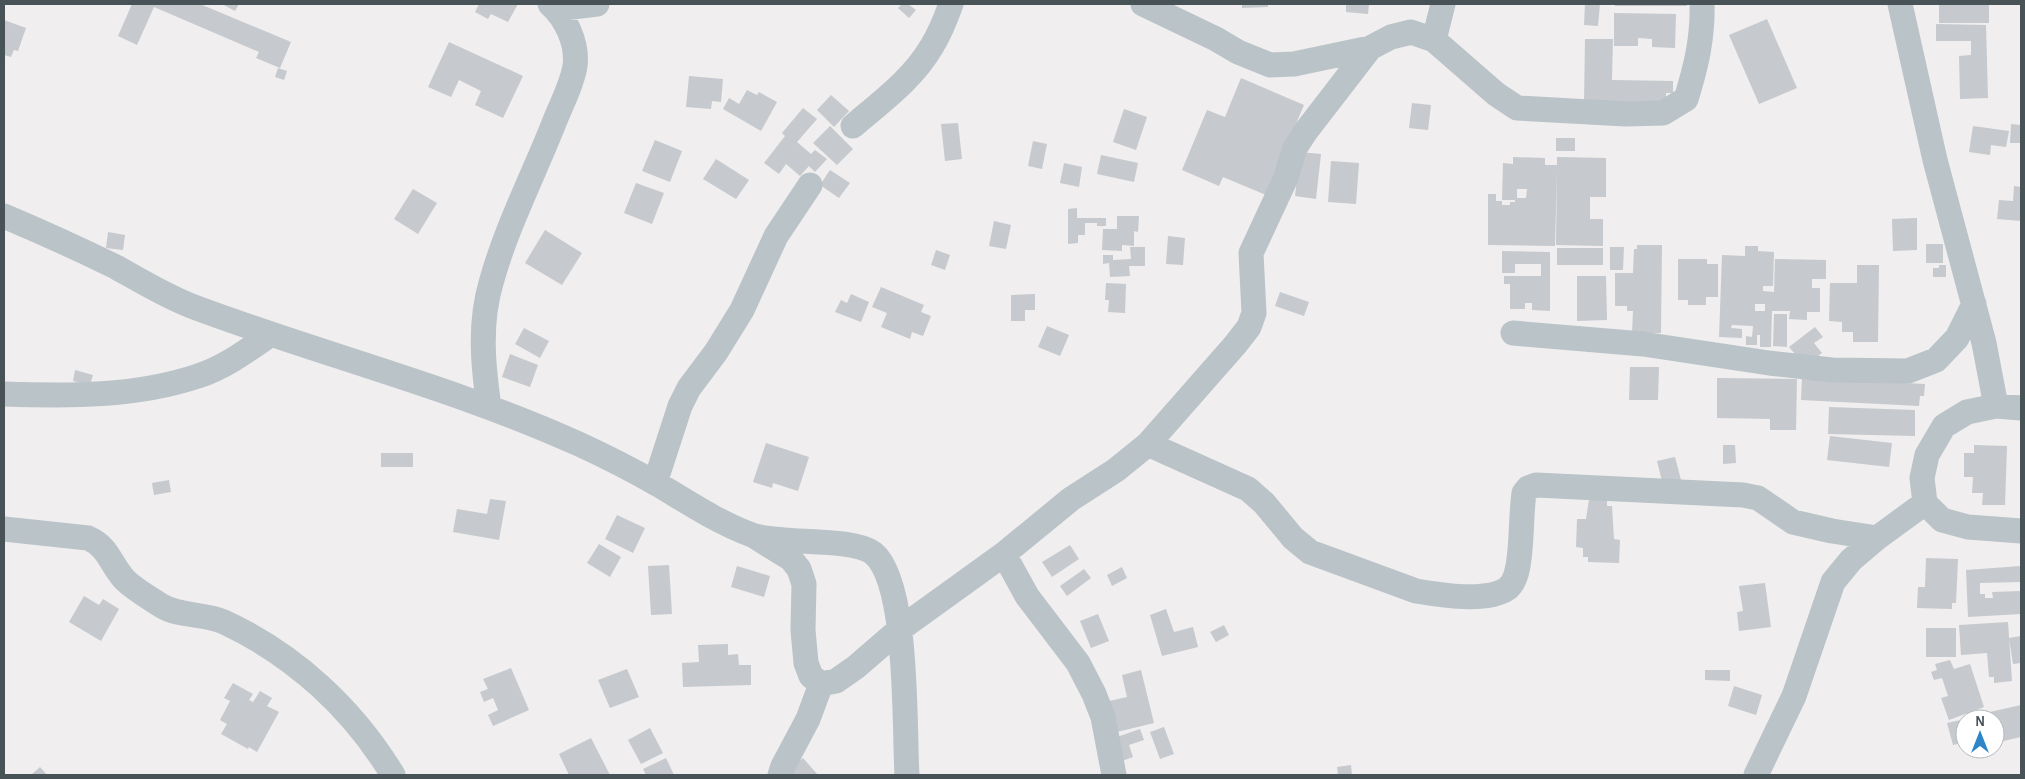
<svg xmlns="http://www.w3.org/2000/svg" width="2025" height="779" font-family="'Alegreya Sans',sans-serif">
<rect width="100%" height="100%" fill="#f0eeee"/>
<!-- building -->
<path fill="#c6c9cd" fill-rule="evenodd" d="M132 4H200L291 42 280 68 256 58 259 52 154 7 137 45 118 36Z
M222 4H239L235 11Z
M479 4H518L508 22 491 14 488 19 475 12Z
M902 4H908L916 10 909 18 898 8Z
M1242 4H1268V7L1242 8Z
M1346 4H1369L1368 14 1346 12Z
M1585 4H1600L1598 26 1584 25Z
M1615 4H1687V6H1615Z
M1939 4H1989V23H1939Z
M1614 13 1676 14 1675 48 1652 47V39L1638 38V46H1614Z
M1767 19 1797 88 1759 104 1729 35Z
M4 20 26 28 18 51 14 50 11 57 4 55Z
M1936 24 1986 25 1988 98 1960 99 1959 56 1971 55V41H1936Z
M1585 39H1613L1612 80 1673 81V93H1666V104L1584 103Z
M449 42 523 76 503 118 475 105 481 91 459 80 451 97 428 87Z
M278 68 287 71 284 80 275 77Z
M689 76 723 79 721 102 712 101 711 109 686 107Z
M1241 78 1304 105 1266 195 1223 177 1219 186 1182 170 1207 110 1225 117Z
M747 90 757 95 759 92 777 102 761 131 723 109 729 98 739 104Z
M831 95 849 111 834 127 817 110Z
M1412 103 1431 105 1428 130 1409 128Z
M803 108 817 119 797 142 811 154 815 150 827 159 815 172 809 166 800 176 786 164 779 174 764 163 785 136 782 133Z
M1124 109 1147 117 1136 150 1113 142Z
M958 123 962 159 945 161 941 124Z
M2011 124 2021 125V143H2010Z
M830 126 853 149 837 165 813 143Z
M1973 126 2009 131 2006 147 1991 145 1990 155 1969 152Z
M1556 138H1575V151H1556Z
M655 140 682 151 670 182 642 171Z
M1033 141 1047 144 1042 169 1028 166Z
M1300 152 1321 154 1316 199 1295 196Z
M1101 155 1138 163 1134 182 1097 174Z
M1513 157 1545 158V165H1557V157L1606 158V197H1590V219H1603V246L1556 245 1557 169 1555 246 1488 245V194H1496V201H1502V205H1510V202H1515V200H1502L1503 163 1513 164ZM1517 189H1527L1526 198H1517Z
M716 159 749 180 736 199 703 179Z
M1331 161 1359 163 1356 204 1328 202Z
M1064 163 1082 167 1079 187 1060 183Z
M830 170 850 183 839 198 820 185Z
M636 183 664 193 652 224 624 213Z
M2014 186 2021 187V221L1997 219 1999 200 2013 201Z
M413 189 437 203 418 234 394 219Z
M1077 208V218H1106V226H1097V223H1085V235H1078V243L1068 244V209Z
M1117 216H1139L1138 232 1134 231V246L1122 245V251L1102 250 1103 229H1117Z
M1917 218V250L1893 251 1892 219Z
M994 221 1011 225 1006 249 989 246Z
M545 230 582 253 562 285 525 263Z
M108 232 125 235 123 250 106 248Z
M1168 236 1185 238 1183 265 1166 264Z
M1926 244H1943V263H1926Z
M1637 245H1662L1661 333H1632L1633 311H1627V306H1615V273H1633L1634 249H1637Z
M1745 246H1758V251L1774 252 1773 286H1763V291L1774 292 1775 259 1826 260V279H1812V288H1820V312H1807V320L1789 319 1790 311H1772L1771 347H1760V335H1757V345H1746V336L1752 337 1753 326 1732 325 1731 328 1742 329V338L1719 337 1722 255 1745 256ZM1755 304H1765V311H1755Z
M1130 247H1145V266H1129L1130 276 1110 277 1109 263 1103 264V255H1113V260L1131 259Z
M1610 247H1624L1623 270H1610Z
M1557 248H1603V265H1557Z
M936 250 950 255 945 270 931 265Z
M1502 251 1550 252V311L1532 310V303H1525V309H1510V284H1504V276H1541V264H1515V273H1502Z
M1678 259H1707V264H1718V297H1706V305H1688V300H1678Z
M1857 265H1879L1878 342H1853V332H1842V322L1829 321 1830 283H1857Z
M1939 265H1946V277H1933V268H1939Z
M1577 276H1606L1607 320 1577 321Z
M1106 283 1126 284 1125 313 1108 312 1109 300H1105Z
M881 287 924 305 921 312 931 316 923 336 912 332 910 339 881 327 887 313 872 307Z
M1280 292 1309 302 1304 316 1275 306Z
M851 294 869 302 861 322 835 312 841 300 847 303Z
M1035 294V310H1025V321H1011V295Z
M1774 314H1787V347L1773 346Z
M1047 326 1069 335 1060 356 1038 347Z
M1815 327 1823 337 1814 343 1822 353 1805 366 1789 347Z
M524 328 549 341 540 358 515 344Z
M510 354 538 365 530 387 502 377Z
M1630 367H1659L1658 400H1629Z
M75 370 93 375 90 385 73 381Z
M1717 378 1797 379 1796 430H1770V419L1717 418Z
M1802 378 1925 384 1924 396H1920L1919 406 1801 400Z
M1829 407 1915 410V436L1828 434Z
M1830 436 1892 443 1889 467 1827 460Z
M766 443 809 457 798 491 773 483 772 488 753 482Z
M1723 445H1735L1736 463 1723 464Z
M1974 445 2007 446 2005 505H1982L1983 493H1972L1973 477H1964V453H1974Z
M381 453H413V467H381Z
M1675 457 1681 480 1663 485 1657 461Z
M169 480 171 492 154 495 152 483Z
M490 499 506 501 499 540 453 532 457 509 487 514Z
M1589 500H1607V506H1612L1614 539 1620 540 1619 563 1588 562V557H1583V548L1576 547 1577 519H1586Z
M617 515 645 528 633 553 605 539Z
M599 544 621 557 610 577 587 563Z
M1070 545 1079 559 1052 577 1042 562Z
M1926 558 1958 559 1956 603H1952V609L1917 608 1918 587H1925Z
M669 565 672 614 651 615 648 566Z
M737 566 770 576 764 597 731 587Z
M2021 566V582L1980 583V594H1985V598H1993L1992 592 2021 591V614L1968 617 1966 570Z
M1122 567 1127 578 1112 586 1107 575Z
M1084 569 1091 578 1067 596 1060 586Z
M1765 583 1771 627 1739 631 1737 612 1743 611 1739 586Z
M84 596 99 605 103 599 119 609 101 641 69 622Z
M1166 609 1174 632 1193 627 1198 647 1162 656 1150 615Z
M1098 614 1109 641 1091 648 1080 621Z
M2008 622 2012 681 1994 683V677H1989L1987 653 1961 655 1959 625Z
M1224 625 1229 635 1216 642 1210 632Z
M1926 628H1956V657H1926Z
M2021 636V663L2013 664 2009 638Z
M728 644V655L738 654 739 665H751V685L683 687 682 663 699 662 698 645Z
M1950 660 1954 669 1970 664 1984 707 1949 720 1941 698 1948 696 1942 678 1934 680 1931 672 1937 670 1935 664Z
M511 668 529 710 493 726 488 715 498 710 493 698 484 702 480 692 488 689 483 679Z
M627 669 639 697 610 708 598 680Z
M1141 670 1154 723 1117 732 1109 701 1127 697 1122 675Z
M1705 670H1730V681L1705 680Z
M233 683 253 694 249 700 253 702 260 691 272 698 267 706 279 712 257 752 249 747 248 749 221 734 227 724 220 720 230 701 224 698Z
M1734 686 1762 695 1756 715 1728 706Z
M2021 705V737L1995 743V719H1986L1985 713Z
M1982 715 1983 719H1966V718Z
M1965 719V742L1953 745 1947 723Z
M1164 727 1174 754 1160 759 1150 732Z
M650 728 663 753 641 764 628 740Z
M1140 729 1144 740 1129 745 1133 757 1122 761 1114 738Z
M591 738 610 775H569L559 754Z
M666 758 674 775H646L643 769Z
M803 758 818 775H794L789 769Z
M1351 765 1352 775H1338L1337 767Z
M40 767 47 775H31Z"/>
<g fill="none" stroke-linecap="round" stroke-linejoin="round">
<!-- minor -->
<path stroke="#bac3c8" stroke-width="25" d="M1143 4 1216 39 1238 52 1270 65 1294 64 1370 48
M1900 4 1935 160 1984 343 1996 406
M556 9 597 4
M1434 40 1443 4
M853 126C881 102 913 79 932 46 940 33 946 18 951 4
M4 216C42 232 79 249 116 267 141 281 167 297 194 307 322 355 456 388 581 445 607 457 634 471 659 485 689 503 719 523 752 535 782 545 851 537 873 553 909 582 904 728 907 775
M1513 333 1643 344 1769 363 1832 370 1908 371 1936 360 1957 338 1974 304
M4 394C68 396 136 397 198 376 224 368 248 350 271 334
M489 407C483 365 479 324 491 283 506 228 533 176 554 123 561 105 572 85 575 66 578 44 566 18 550 4
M2021 408 1996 406 1967 412 1944 426 1927 455 1922 478 1925 503 1942 520 1968 527 2021 531
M1148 444 1248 489 1264 503 1293 538 1310 552 1416 591C1440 595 1488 603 1508 588 1515 582 1518 568 1519 559 1522 537 1521 515 1524 493L1528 488 1536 485 1743 495 1758 498 1793 522 1832 531 1877 538
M655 483 680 406 689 388 716 352 742 310 776 236 810 185
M4 529 88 538C109 547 110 564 125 580 135 590 150 598 162 606 180 617 205 613 224 622 295 655 353 709 393 775
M754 536 791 559 799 569 804 584 803 630 806 663 811 676 821 684 836 681 856 667 900 629 1004 554 1071 499 1116 470 1148 444 1235 345 1249 327 1254 313 1251 253 1285 180 1295 148 1306 131 1370 48 1391 37 1411 32 1434 40 1496 94 1517 108 1626 114 1663 113 1686 99C1696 67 1703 38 1702 4
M1004 554 1027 596 1078 663 1094 694 1103 717 1114 775
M780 775 783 766 808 719 821 684
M1756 775 1794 696 1833 582 1851 560 1877 538 1925 503"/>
</g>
<!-- border -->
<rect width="2025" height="779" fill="none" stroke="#485358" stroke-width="10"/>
<!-- north arrow -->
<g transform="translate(1980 734)"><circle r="24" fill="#ffffff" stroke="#b6babc"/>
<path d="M0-4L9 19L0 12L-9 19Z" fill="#2e86c9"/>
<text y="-8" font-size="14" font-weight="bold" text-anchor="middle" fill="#485358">N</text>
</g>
</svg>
